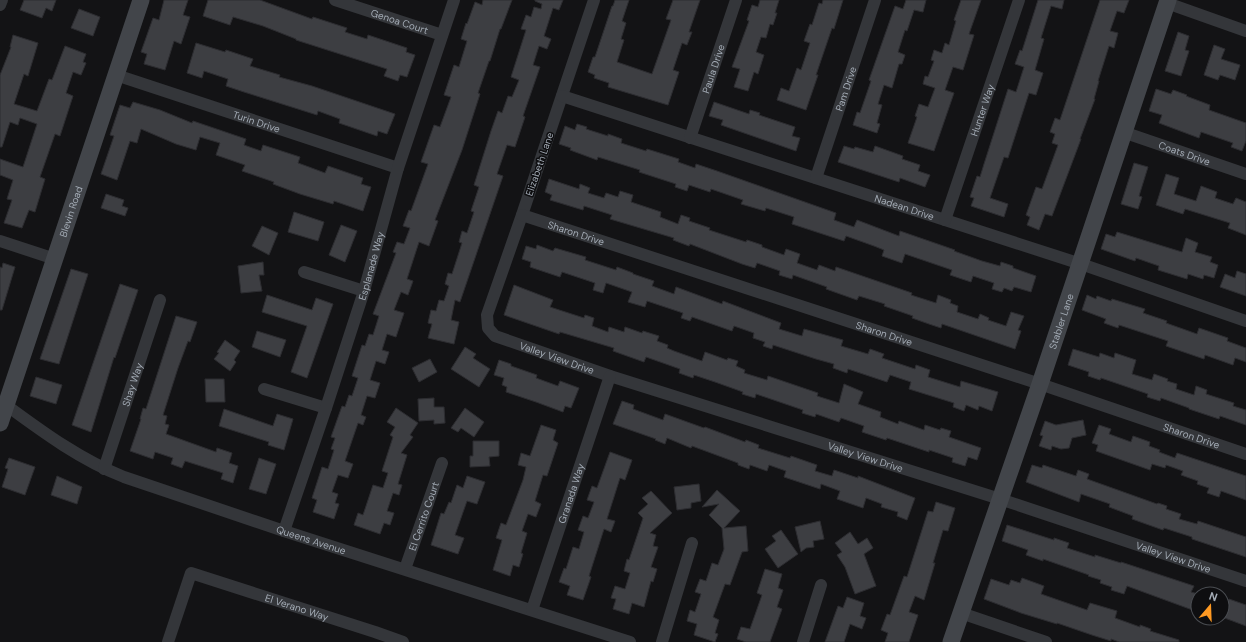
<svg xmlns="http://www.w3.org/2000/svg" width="1246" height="642" font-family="'DM Sans',sans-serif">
<rect width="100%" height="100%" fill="#131315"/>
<!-- building -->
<path fill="#3d3e42" stroke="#2d2d31" d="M24 0H56L52 11 46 8 42 18 20 10Z
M164 0H188L183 15 190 17 181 44 174 41 165 70 144 64 147 54 141 52 153 18 159 20Z
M208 0H260L312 19 313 17 347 28 345 32 367 39 368 35 407 48 406 52 415 55 407 77 400 75 398 81 384 76 387 69 296 40V39L263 26 233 17 230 25 203 16Z
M483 0H512L501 29H500L490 61H489L478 93 480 94 462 150 435 220 438 221 429 246 419 242 407 279 413 281 408 295 401 292 394 310 404 313 396 337 387 334 382 350 389 352 385 364 376 361 370 380 380 383 375 398 367 396 361 415 366 417 363 425 358 423 345 461 353 464 348 478 338 475 332 492 338 494 335 503 339 504 334 519 313 512 317 500 312 498 322 467 328 469 334 450 331 449 335 438 331 437 342 406 345 407 349 395 352 396 358 378 352 376 362 345 365 346 369 334 373 335 379 316 373 314 396 253 393 252 397 242 404 244 410 228 403 226 409 210 411 211 428 164 421 162 434 125 440 127 451 97 444 95 454 65 459 67 467 41 461 39 466 23 467 24 475 2 482 5Z
M535 0H563L559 10 553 8 544 36 551 39 547 49 539 46 533 65 540 67 523 116 525 117 515 147 507 145 497 174 503 176 460 302 455 300 451 320 459 322 454 344 428 338 432 324 428 323 431 310 436 311 439 300 444 301 449 286 445 284 448 273 452 274 462 243 459 242 462 231 467 233 474 212 471 211 479 187 474 185 491 131 498 111 502 113 508 96 512 97 519 80 511 77 526 30 521 29 526 15 531 17 534 7 541 9 542 4 535 1Z
M615 0H629L622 21 626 23 621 39 624 40 617 62 652 74 671 20 666 19 673 0H700L689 32H692L687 45 682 43 673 70 679 72 668 105 608 87 609 83 594 78 595 75 588 72 593 57H595L612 6H613Z
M760 0H779L775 13H777L773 25 770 24 766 38 761 37 756 52 764 55 758 74 754 72 748 91 734 87 740 69 732 67 749 21 747 20 752 5 758 7Z
M823 0H843L834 29 832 28 816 75H818L806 110 777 100 781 88 789 91 797 68 801 70 810 43 804 41 810 24 812 25 819 3 822 4Z
M906 0H926L923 12 914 10 907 31 905 30 898 52 905 55 902 64H899L892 88 884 85 878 104 882 105 877 123 880 124 877 133 853 125 857 112 860 113 871 81 869 80 895 6 903 9Z
M961 0H981L969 34 974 35 963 70 953 67 945 90 954 93 934 151 908 143 917 117 915 116 919 104 928 107 935 88 923 84 925 76 928 77 934 61 931 60 934 50 942 53 945 43 949 45 956 21 954 20Z
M1038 0H1064L1062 9 1051 6 1041 38 1044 39 1035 70 1043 73 1036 95 1029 93 1008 158 1004 157 990 198 1008 204 1004 217 971 206 974 198 970 197 977 176 980 177 984 164 1008 89 1016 92 1024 67 1015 64 1020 50 1022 51Z
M1100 0H1129L1124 13 1117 11 1110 31 1118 33 1114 48 1109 46 1098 81H1099L1094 99H1095L1080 139H1081L1052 216 1045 214 1039 230 1027 225 1030 217 1026 215 1036 187 1042 189 1058 145 1052 143 1055 134 1050 132 1055 118 1060 120Z
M79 9 100 17 93 36 71 28Z
M1178 32 1189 36 1185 50 1189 51 1181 76 1165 71Z
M13 35 38 43 28 76 24 74 14 104 37 111 49 79 52 80 65 46 86 54 83 62 86 63 81 75 73 72 66 93 73 96 60 136 55 134 40 177 45 179 35 212 29 210 22 228 4 223 12 200 7 199 13 180 0 175V159L23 167 37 124 20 118 18 125 10 122 2 147H0V75L11 47H10Z
M196 43 225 52 226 50 253 59 250 66 280 75 279 77 312 86 395 114 387 134 378 131 377 136 339 123 340 119 318 111 317 115 244 92 226 86 228 79 204 71 202 78 187 73Z
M1214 45 1225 49 1221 59 1240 65 1235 80 1220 75 1218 80 1204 75Z
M1156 89 1171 94 1173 90 1187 95 1186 96 1210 105 1209 110 1246 123V141L1242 151 1231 147 1233 143 1201 132 1199 138 1159 123 1162 115 1149 111Z
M133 102 160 110 192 123 193 121 246 139 244 145 261 151 263 145 300 157 298 163 309 167 325 173 328 166 363 178 361 184 371 187 363 211 334 201 333 204 300 194 273 184 274 182 242 171 245 165 216 155 220 143 200 137 196 150 176 144 141 129 137 143 130 141 117 180 101 174 114 136 110 135 120 105 130 108Z
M714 102 749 114 750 110 760 113 759 115 795 127 792 136 800 138 796 151 721 125 723 120 709 116Z
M577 124 587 127 586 129 608 136V134L622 139 621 143 646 151 647 149 679 159 678 162 695 168 696 164 717 171 836 213 834 220 854 227 857 220 899 236 900 231 955 250 954 251 982 261 1000 266 1001 262 1013 266V268L1036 276 1031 292 1014 287 1012 291 1004 288 1002 292 992 289 994 283 973 276 971 282 950 275 952 270 905 254 902 263 882 256 884 250 874 246 846 236 844 241 792 224 794 217 766 208 765 211 741 204 743 200 711 189 710 192 689 185 687 191 675 187 676 184 639 172 640 170 598 157 597 160 570 150 571 148 559 144 565 126 575 130Z
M844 146 854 149 855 147 873 152 875 146 903 156 902 159 920 165 918 171 930 175 925 187 900 178 899 182 838 162Z
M1134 163 1148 167 1139 196 1142 197 1138 209 1121 204Z
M1166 174 1179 178 1174 194 1196 201 1201 186 1217 192 1215 198 1233 204 1236 198 1246 202V235L1228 228 1230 223 1185 209 1183 214 1156 205Z
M549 179 579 189 580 184 590 188 588 193 604 198 606 193 618 197 620 191 633 195 631 202 661 212 660 217 678 224 681 215 690 218 689 221 710 228 709 230 746 242 747 240 762 245V247L784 255 786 249 800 254 797 263 817 270 819 265 835 271 836 267 912 293 911 295 936 303 938 295 951 300 950 303 958 306 957 312 978 319 980 314 989 318 988 320 1006 326 1011 312 1024 316 1018 330 1021 331 1015 349 942 324 941 328 929 324 912 318 913 316 884 306 885 304 859 296 857 300 826 289 827 287 793 275 792 279 779 275 780 271 757 263 755 268 742 264 690 244 689 246 673 240 674 238 610 219 612 215 584 206 583 210 550 200 552 195 545 192Z
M106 194 124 200 122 206 128 208 125 216 101 208Z
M294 212 324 222 318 241 288 232Z
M341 225 357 231 345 262 329 255Z
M262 226 278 233 269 255 252 246Z
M1117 232 1182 252 1186 238 1198 243 1195 252 1212 257 1210 262 1218 265 1214 278 1204 275 1203 279 1188 274 1187 279 1158 270 1159 266 1136 258 1135 261 1101 249 1106 234 1115 237Z
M537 245 553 251 555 248 586 257 585 260 616 270 617 267 633 273V274L654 281 652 286 674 294 676 287 722 304 723 301 781 323 779 329 802 336 804 329 843 340 841 346 868 354 870 349 884 354 882 358 915 369 916 365 930 370 928 377 960 387 961 381 998 392 992 411 979 406 978 410 966 405 964 411 953 407 954 403 909 389 911 382 890 375 887 382 848 369 847 373 833 368 834 364 816 359 773 345 772 349 763 346 765 342 753 338 754 333 734 326 732 331 692 317 690 321 681 318 683 313 647 301 645 307 628 302 632 292 606 283 603 293 593 290 595 283 562 272 560 277 530 267 531 262 522 259 526 246 536 249Z
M263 262 264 275H259L262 291 241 293 238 266Z
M3 263 15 267 2 310H0V267L2 268Z
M71 269 88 274 59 364 40 359Z
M1237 271 1246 274V296L1220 287 1225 274 1235 278Z
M120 284 138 290 115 358 114 357 91 432 72 425Z
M514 285 553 300 550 307 584 318 585 315 594 318 592 326 608 332 609 327 624 332 625 327 642 333 643 331 659 336 657 341 668 345 667 348 674 351 702 361 705 352 727 360 728 358 738 361 736 366 745 370 744 373 767 380 768 376 818 393 817 396 839 403 844 384 863 392 858 404 881 412 880 417 898 424 899 421 924 430 925 425 940 430 941 428 951 431 949 437 981 448 977 460 968 457 965 466 952 462 953 458 929 450V452L887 438 886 440 862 432 864 426 841 418 839 422 816 414 815 417 802 413 803 410 756 394 755 398 742 394 743 392 715 382 694 375 693 378 679 373 680 369 646 357 644 362 613 351 614 348 560 332 559 334 504 315Z
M267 295 312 310 316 298 333 304 307 378 291 372 307 326 262 312Z
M1087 295 1096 299 1097 296 1111 301 1112 299 1145 309 1143 313 1167 321 1166 323 1197 334 1199 328 1228 338 1227 341 1246 348V362L1235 358 1233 365 1205 355 1204 359 1166 346 1168 341 1119 325 1118 328 1104 323 1106 319 1082 310Z
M176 316 197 322 190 342 188 341 178 368 163 415 167 416 165 424 169 425 166 434 216 452 217 448 232 453 229 463 238 466 233 483 221 479 223 473 185 461 182 468 171 464 173 458 155 452 153 459 130 451 141 419H140L143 408 146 409Z
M257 331 286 340 280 357 252 347Z
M225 340 240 351 234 360 236 362 230 371 214 359 219 353 217 352Z
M465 347 476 354 473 358 490 369 479 387 451 369Z
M1073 349 1099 357 1100 353 1114 358 1115 353 1136 360 1132 374 1152 380 1154 374 1168 379 1167 381 1177 384 1176 389 1194 395 1196 386 1207 390 1206 394 1234 403 1233 406 1246 410V425L1220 416 1219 419 1189 409V408L1161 398 1160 401 1147 397 1148 394 1101 378 1100 380 1088 376 1089 372 1068 365Z
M430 359 437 372 419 382 412 368Z
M499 360 511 364V366L537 375 536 378 558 386 560 381 579 388 571 408 565 406 563 412 536 402 506 392 507 387 502 385 504 378 494 375Z
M36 377 62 385 56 404 30 396Z
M205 379H224L225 402H206Z
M434 398V407H444L445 423 434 424V420L419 421 418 399Z
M622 401 634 405 633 409 663 420 665 414 704 428 705 427 745 442 746 440 759 445 758 448 790 458 791 456 817 465 815 471 832 476 834 470 858 478V476L915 498 907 520 897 516 898 512 881 507 882 504 866 498 863 508 837 499 840 491 821 484 820 489 784 477 786 471 769 465 767 471 750 465 749 469 738 465V463L692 446 691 448 667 438 665 444 655 440 656 439 613 424Z
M396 408 418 423 410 435 413 437 401 453 407 455 398 484 402 485 399 495 393 493 387 511 394 513 390 525 384 523 380 534 354 525 358 513 363 515 373 485 383 488 388 473 382 471 393 437 390 435 395 427 387 422Z
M465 408 484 422 474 437 461 428 458 432 451 428Z
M224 409 273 426 277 414 293 419 284 450 268 445 269 442 219 426Z
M1083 420 1086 435 1072 438 1069 448 1061 449 1052 446 1051 450 1039 446 1043 436 1040 435 1045 421 1056 425Z
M541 425 556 430 553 440 558 443 547 476 543 475 535 501 541 504 536 517 528 514 522 531 527 533 521 553 523 554 519 567 513 565 510 576 493 570 502 540 496 538 501 523 506 525 523 480 526 467 518 465 521 453 530 456Z
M1099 425 1111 429 1109 434 1131 442 1133 436 1150 442 1149 446 1160 450 1159 452 1175 458 1177 453 1246 476V500L1221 491 1219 497 1207 493 1209 488 1197 484 1198 481 1181 475 1183 471 1166 465 1165 468 1152 464 1150 470 1096 451 1098 445 1092 443Z
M473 441H499V456L489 457 490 466 470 467V456H473Z
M610 452 632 460 625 480 620 478 607 519 615 521 611 532 604 529 589 576 591 577 583 600 567 595 570 586 559 582 564 568 566 569 573 547 579 549 584 532 578 530 583 516 588 518 594 502 587 500 592 486 597 488Z
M9 458 35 467 25 495 2 487 8 469 5 468Z
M259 458 276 464 266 494 249 489Z
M1032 465 1042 468 1043 465 1076 476 1078 470 1089 474 1087 479 1157 504 1158 503 1167 506 1166 509 1181 514 1179 519 1197 524 1198 521 1246 537V557L1192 539V537L1164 528 1163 530 1132 519 1133 516 1109 507 1110 504 1081 494 1079 502 1026 482Z
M57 476 82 487 77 504 51 495Z
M467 476 485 482 477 504 467 501 455 535 464 538 458 554 431 545 441 513 444 514 449 502 451 503 457 485 463 488Z
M699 484 701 501 691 503V508L677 510 674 487Z
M717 490 740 511 724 528 746 526 748 551 742 552 730 585 725 584 713 617 719 620 715 633 718 634 715 642 694 635 697 624 687 621 690 610 695 612 701 594 695 592 700 579 706 581 712 563 718 565 724 549 722 528 709 515 719 504 702 507Z
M651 491 672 513 650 533 656 535 653 546 658 547 651 567 657 569 653 582 651 581 644 607 632 603 629 614 613 609 616 599 611 598 615 586 625 589 630 573 624 571 627 559 629 560 643 518 638 513 648 504 642 498Z
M936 502 955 508 948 531 943 530 933 563H935L924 600 915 596 909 612 918 615 909 642H885L888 633 881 630 887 614 890 615 904 576 907 577 928 511 933 512Z
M820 521 824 539 813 541 814 547 806 548 801 552 795 527Z
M1007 525 1054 540V538L1069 543 1067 548 1095 557V555L1121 563V562L1194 586 1191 592 1198 594V612L1127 586 1124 594 1111 590 1112 587 1100 583 1101 580 1088 576 1089 575 1043 559V561L1026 555 1028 550 1002 541Z
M781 530 798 554 778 568 765 549 776 541 772 536Z
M850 532 858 544 867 538 873 548 864 554 876 586 855 594 845 567 837 555 842 552 835 543Z
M765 569 782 574 778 588 783 590 777 607 782 609 770 642H746L737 639 741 627 750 629 762 595 757 593Z
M1022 578 1044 586 1041 594 1087 610 1090 603 1117 611 1115 618 1140 627V625L1151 629 1150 631 1179 640V642H1119L1111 639V641L1092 635 1057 623V624L1021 613 984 599 991 579 1009 585 1011 580 1020 583Z
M847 597 864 603 860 616 866 618 862 629 850 624 844 642H825L838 606 843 608Z
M1229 599 1246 605V626L1222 617V601L1227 603Z"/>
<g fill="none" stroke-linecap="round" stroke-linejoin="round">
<!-- street -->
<g stroke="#34363a" stroke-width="12">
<path id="s1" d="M335 0 442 35"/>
<path id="s2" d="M594 0 522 215 487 315 488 328 495 336 610 376 1000 499 1246 581"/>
<path d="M1167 3 1246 31"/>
<path d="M0 5 2 0"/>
<path id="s3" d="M116 75 398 168"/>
<path id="s4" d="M562 96 1081 264 1246 321"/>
<path id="s5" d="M1123 132 1246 174"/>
<path id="s6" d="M690 138 736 0"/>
<path id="s7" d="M816 178 875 0"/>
<path id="s8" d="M522 215 1040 384 1246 454"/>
<path id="s9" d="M945 220 1019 0"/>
<path d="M0 241 55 259"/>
<path d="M304 272 364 291"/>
<path d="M264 389 326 408"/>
<path id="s10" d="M6 405C44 433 81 460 124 477L284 531 630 642"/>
<path id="s11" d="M104 469 160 300"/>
<path id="s12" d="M284 531 326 408 364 291 398 168 454 0"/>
<path id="s13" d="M405 569 442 463"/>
<path id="s14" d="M532 610 610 376"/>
<path d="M961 613 1046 642"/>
<path id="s15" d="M168 642 191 573 375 632 403 642"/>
<path d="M662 642 692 543"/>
<path d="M803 642 821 585"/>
</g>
<!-- secondary -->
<g stroke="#42454a" stroke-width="17">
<path id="s16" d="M0 423 141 0"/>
<path id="s17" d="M951 642 1040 384 1168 0"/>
</g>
</g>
<g text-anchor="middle" stroke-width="3" stroke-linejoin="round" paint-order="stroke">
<!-- street labels -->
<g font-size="10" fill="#a4acb6" stroke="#0e0e10">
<text dy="4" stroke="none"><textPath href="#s1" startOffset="68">Genoa Court</textPath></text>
<text dy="4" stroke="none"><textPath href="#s6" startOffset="73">Paula Drive</textPath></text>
<text dy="4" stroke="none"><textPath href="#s7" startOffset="94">Pam Drive</textPath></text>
<text dy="4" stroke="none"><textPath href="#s9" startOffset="116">Hunter Way</textPath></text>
<text dy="4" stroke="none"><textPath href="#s3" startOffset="148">Turin Drive</textPath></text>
<text dy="4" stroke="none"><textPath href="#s5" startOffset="65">Coats Drive</textPath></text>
<text transform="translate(539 164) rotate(-71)" y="4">Elizabeth Lane</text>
<text dy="4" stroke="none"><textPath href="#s4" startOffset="360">Nadean Drive</textPath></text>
<text dy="4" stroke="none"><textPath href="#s16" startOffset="223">Blevin Road</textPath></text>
<text dy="4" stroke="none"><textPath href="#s8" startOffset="57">Sharon Drive</textPath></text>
<text dy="4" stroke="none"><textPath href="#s12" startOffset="279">Esplanade Way</textPath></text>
<text dy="4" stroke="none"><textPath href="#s17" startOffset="339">Stabler Lane</textPath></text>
<text dy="4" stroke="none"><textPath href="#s8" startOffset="381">Sharon Drive</textPath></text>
<text dy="4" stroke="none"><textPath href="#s2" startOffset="422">Valley View Drive</textPath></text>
<text dy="4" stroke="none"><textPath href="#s11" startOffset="89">Shay Way</textPath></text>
<text dy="4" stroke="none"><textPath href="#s8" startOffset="705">Sharon Drive</textPath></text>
<text dy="4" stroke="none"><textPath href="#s2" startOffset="746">Valley View Drive</textPath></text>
<text dy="4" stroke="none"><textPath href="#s14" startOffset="123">Granada Way</textPath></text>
<text dy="4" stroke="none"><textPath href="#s13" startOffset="56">El Cerrito Court</textPath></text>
<text dy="4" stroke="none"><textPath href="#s10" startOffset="336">Queens Avenue</textPath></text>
<text dy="4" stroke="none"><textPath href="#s2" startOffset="1070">Valley View Drive</textPath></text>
<text dy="4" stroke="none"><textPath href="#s15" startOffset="184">El Verano Way</textPath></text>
</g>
</g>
<!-- north arrow -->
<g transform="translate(1210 606) rotate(19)"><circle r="19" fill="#0e0e10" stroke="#4a4d52"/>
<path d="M0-3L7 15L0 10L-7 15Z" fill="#fe9922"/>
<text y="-6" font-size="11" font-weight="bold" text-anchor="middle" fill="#a4acb6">N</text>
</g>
</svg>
